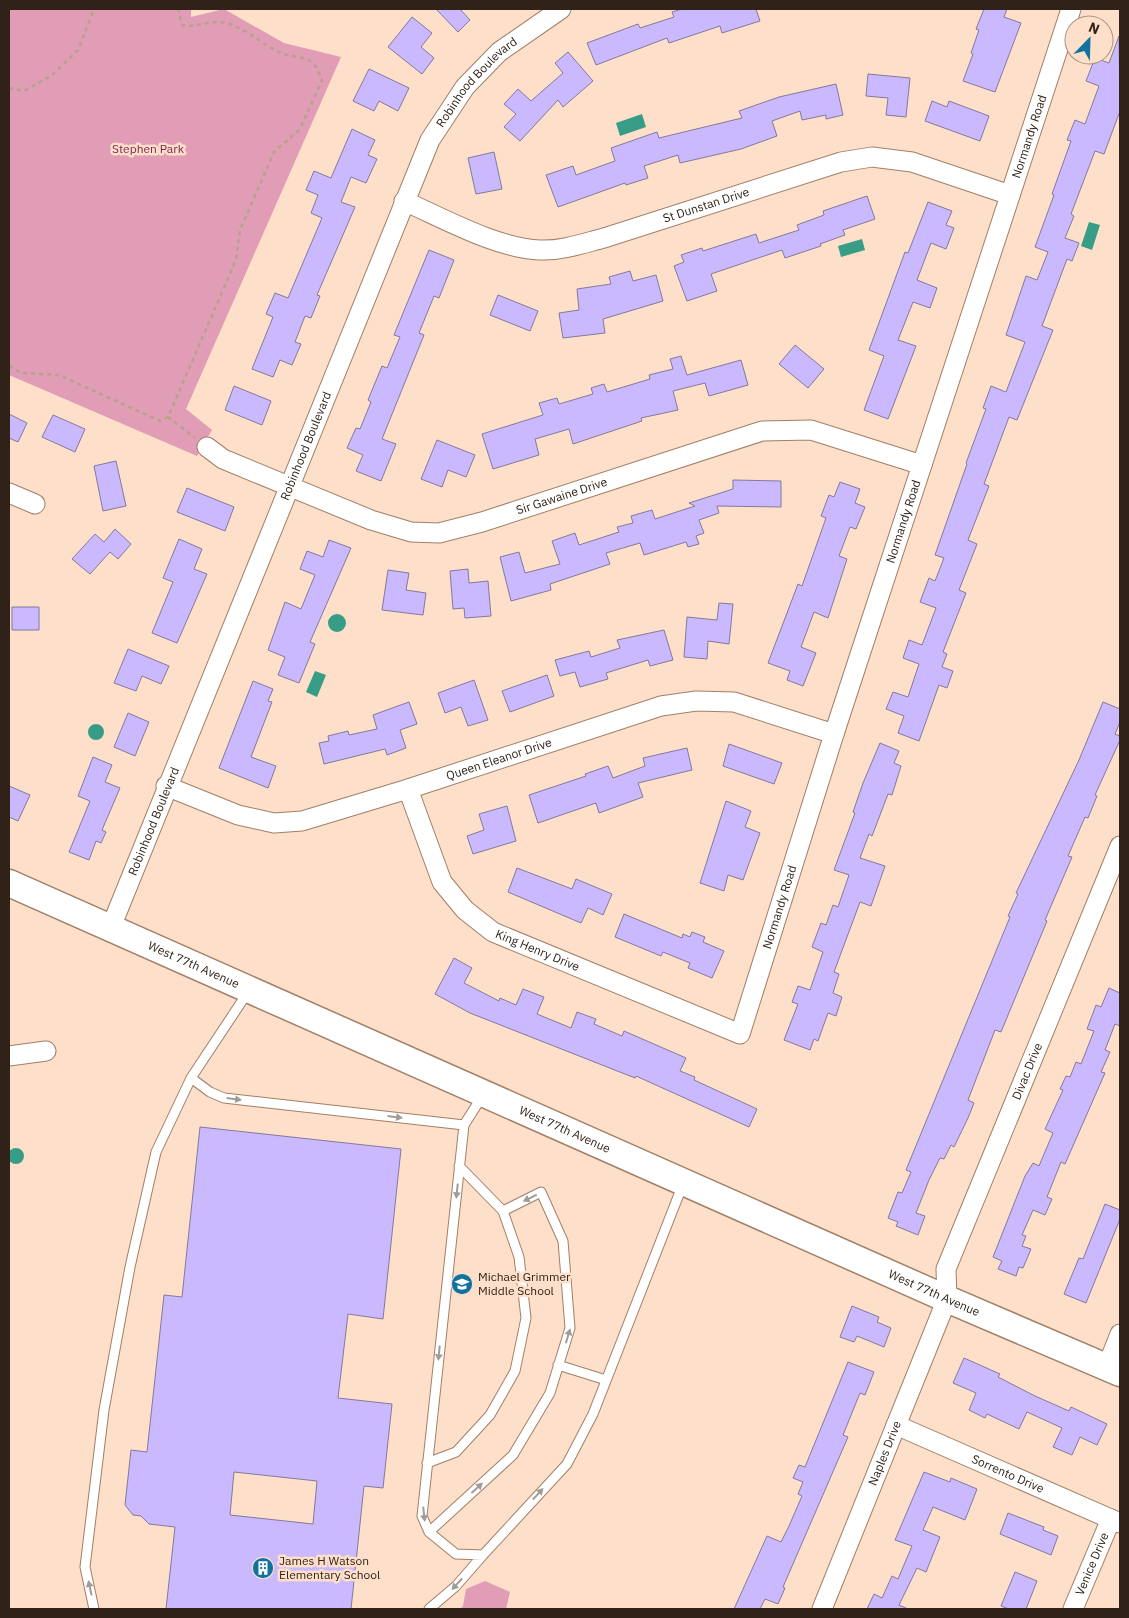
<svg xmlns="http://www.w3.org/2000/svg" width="1129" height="1618" font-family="'IBM Plex Sans',sans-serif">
<rect width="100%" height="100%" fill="#fddfca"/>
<!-- green -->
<path fill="#e09db5" d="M9 9H191V17L224 9 284 43 341 57 186 409 212 430 197 456 9 375Z
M485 1581 510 1592 506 1609H460L463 1606 466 1589Z"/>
<!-- water -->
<path fill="#389d87" d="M642 114 646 127 620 136 616 123Z
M1089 222 1100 225 1092 250 1081 246Z
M862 239 865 250 841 257 838 246Z
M328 623a9 9 0 1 1 18 0a9 9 0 1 1-18 0Z
M315 671 326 675 317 697 306 692Z
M88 732a8 8 0 1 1 16 0a8 8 0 1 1-16 0Z
M8 1156a8 8 0 1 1 16 0a8 8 0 1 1-16 0Z"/>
<!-- building -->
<path fill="#cbb9ff" stroke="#82799c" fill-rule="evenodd" d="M436 9H460L470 20 458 32Z
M682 9H756L760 21 722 33 720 26 669 43 667 38 596 65 587 43 638 24 640 28 674 17 672 12Z
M984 9H1007L1004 17 1021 23 995 92 963 81 973 54 971 53 979 30 976 29Z
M412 17 432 33 421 47 434 58 422 74 388 47Z
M1119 36 1120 111 1104 154 1095 151 1071 214 1074 216 1065 238 1079 243 1072 261 1067 259 1042 326 1053 330 1017 420 1009 417 984 484 989 486 968 540 977 544 959 590 966 593 943 652 947 654 942 667 953 671 947 688 939 685 919 741 898 733 904 716 886 709 893 692 908 697 919 664 903 658 909 640 922 645 936 608 920 602 929 578 935 581 944 558 935 555 967 464 966 463 986 409 983 408 991 386 1006 392 1025 342 1006 335 1026 276 1037 280 1048 252 1035 247 1054 195 1052 194 1071 141 1067 140 1075 120 1085 124 1099 86 1086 81 1095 58 1109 63Z
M568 52 593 81 563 107 558 100 520 141 504 127 516 114 504 104 518 89 531 101 563 73 555 63Z
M369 69 409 88 398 111 379 101 374 111 353 101Z
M868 74 910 78 906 117 886 115 888 98 866 96Z
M836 84 843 115 826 119V115L802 120 800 111 772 121 777 136 741 149 680 163 678 155 644 166 648 178 626 185 625 183 558 207 546 175 573 166 576 175 615 161 611 148 657 132 659 138 742 118 739 111 779 97Z
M932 101 947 107 949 101 989 116 980 141 925 121Z
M352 129 375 140 368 155 377 159 366 183 351 177 341 202 355 207 317 295 320 296 311 318 305 316 295 342 301 344 292 365 280 360 273 377 252 369 273 317 266 314 275 293 288 298 322 218 311 213 318 195 306 190 314 171 331 178Z
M494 152 502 189 476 194 468 158Z
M867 196 875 219 843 230 845 235 820 244 821 246 785 258 782 250 711 274 717 291 687 301 674 266 684 262 681 255 702 248 703 251 756 234 759 243 799 230 797 225 824 215 823 211Z
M928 202 952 211 946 225 954 228 946 249 931 243 917 280 937 288 930 308 913 302 898 340 916 346 888 419 864 410 884 356 869 350 905 252 908 253Z
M429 250 454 260 439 298 434 296 419 333 424 335 382 439 396 444 381 481 356 471 363 455 347 448 356 428 360 429 371 402 368 400 382 366 387 368 400 337 394 335Z
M630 271 633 281 656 275 663 301 603 319 605 333 563 338 559 313 579 310 577 289 611 284 609 277Z
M498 295 538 311 530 331 490 315Z
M795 345 824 369 808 388 779 364Z
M681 356 687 375 741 360 748 385 709 396 705 383 673 391 678 410 641 418 642 421 573 444 569 429 535 439 539 455 493 469 482 434 543 415 539 403 557 398 559 404 593 394 591 388 604 384 607 392 650 379 649 375 673 369 670 359Z
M234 386 271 401 262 425 225 410Z
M9 414 27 423 18 442 9 438Z
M53 415 85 429 75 452 42 437Z
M437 440 475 455 466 477 448 470 442 487 421 479Z
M116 461 126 506 103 511 94 466Z
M733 480 781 481V507L717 506 719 513 699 520 704 533 696 536 699 544 688 547 686 542 644 555 640 543 606 553 610 564 550 584 551 590 511 601 500 557 519 552 525 573 560 564 552 541 575 533 579 545 619 532 617 527 633 523 631 516 652 510 655 519 695 506 689 503 733 489Z
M840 482 860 489 855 503 865 507 856 529 850 527 839 556 847 559 828 618 814 612 801 647 816 653 803 686 787 680 790 671 768 663 798 584 802 586 826 518 821 516 829 495 834 497Z
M187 488 234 507 225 531 177 512Z
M115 529 131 544 118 559 110 552 90 574 72 559 95 534 104 542Z
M179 539 202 549 194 569 207 574 177 643 152 633 173 582 163 578Z
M329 540 351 548 310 642 315 644 299 683 278 675 285 657 268 650 285 602 301 609 315 575 300 569 307 551 323 557Z
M468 569 469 583 488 581 491 616 465 618 464 608 453 609 450 571Z
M388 570 409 573 406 590 426 593 423 615 382 610Z
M719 603 733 604 729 644 708 641 707 659 684 657 687 617 717 620Z
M12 607H39V630H12Z
M664 630 673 660 650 666 648 660 606 673 608 679 580 687 575 672 560 676 555 660 589 651 591 657 620 648 617 640Z
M128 649 169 666 161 684 142 676 136 691 114 683Z
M547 675 554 696 510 712 502 691Z
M474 680 488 720 468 726 461 707 445 713 438 693Z
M253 681 273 689 268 701 272 702 251 757 276 766 268 788 219 768Z
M409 702 417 724 400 730 406 748 387 755 385 749 324 764 319 743 329 741 328 736 348 731 349 735 377 729 373 715Z
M1103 702 1120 709V722L1115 734 1120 736V740L1095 795 1097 796 1088 818 1085 817 1068 856 1072 857 1045 920 1047 921 1001 1032 995 1030 978 1074 968 1100 974 1103 968 1118 954 1147 951 1145 944 1159 940 1158 929 1180 916 1213 925 1216 918 1235 896 1226 898 1222 888 1218 898 1192 902 1193 911 1172 906 1170 1010 917 1008 916 1018 894 1016 893 1079 760Z
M128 713 149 722 135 756 114 747Z
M880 743 899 751 894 763 901 766 892 795 888 794 872 836 869 834 860 858 885 866 871 906 860 902 834 972 839 974 833 993 842 997 836 1016 828 1013 818 1041 814 1039 810 1050 784 1040 798 1004 792 1002 798 986 810 990 823 952 812 947 821 923 826 925 833 905 838 907 849 875 834 870 855 813 853 812 863 783Z
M729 744 782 763 774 784 723 766Z
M687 748 692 770 638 783 643 797 599 813 596 803 538 823 529 795 586 776 585 774 608 766 613 778 645 766 643 758Z
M93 757 112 765 105 782 120 788 102 830 106 832 101 843 96 841 89 860 69 852 90 801 78 796Z
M9 786 30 795 18 821 9 817Z
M726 801 751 811 745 827 760 833 743 880 728 875 724 891 700 883Z
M507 806 516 841 473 854 467 836 484 830 479 814Z
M517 868 572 889 576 879 612 894 603 915 588 908 581 923 508 892Z
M624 914 682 938 683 934 690 937 692 932 705 937 703 942 724 951 712 978 688 968 690 963 663 952 661 956 615 937Z
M454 958 472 968 464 983 499 1001 500 998 516 1005 523 989 544 997 537 1014 571 1028 577 1012 596 1019 594 1024 622 1036 624 1031 686 1058 680 1071 695 1077 694 1080 757 1109 749 1127 636 1076 635 1078 470 1013 435 994Z
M1109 988 1120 993V1026L1115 1024 1105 1050 1110 1052 1101 1072 1105 1073 1065 1164 1061 1162 1047 1197 1052 1199 1045 1215 1033 1210 1022 1235 1026 1236 1022 1246 1031 1249 1023 1268 1019 1267 1016 1276 998 1269 1002 1261 993 1257 1025 1176 1033 1163 1039 1166 1053 1133 1045 1129 1063 1090 1060 1089 1066 1076 1070 1077 1076 1062 1081 1064 1094 1031 1087 1029 1096 1005 1101 1007Z
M200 1127 401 1149 383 1319 348 1314 338 1398 392 1404 383 1488 364 1486 351 1609H166L175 1527 149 1524 141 1516 133 1515 125 1505 131 1450 147 1452 164 1295 182 1297ZM234 1472 317 1481 313 1524 230 1515Z
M1105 1204 1120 1210V1219L1086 1303 1064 1294 1079 1258 1083 1259Z
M852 1306 879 1317 877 1322 891 1328 884 1347 857 1336 854 1342 840 1337Z
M964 1358 1000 1374 998 1377 1035 1396 1069 1411 1071 1407 1107 1424 1097 1445 1080 1437 1072 1455 1053 1447 1062 1428 1027 1412 1019 1429 987 1414 985 1418 969 1410 976 1393 953 1383Z
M848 1362 874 1372 865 1395 860 1393 843 1435 848 1437 783 1587 785 1588 778 1604 765 1599 760 1609H734L767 1536 781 1542 789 1526 802 1496 798 1494 803 1482 793 1478 799 1465 805 1467Z
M924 1472 950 1482 951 1478 977 1489 965 1520 933 1507 923 1530 940 1537 926 1572 917 1568 899 1605 908 1609H867L874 1594 882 1598 892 1576 898 1579 912 1546 895 1540Z
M1008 1513 1044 1527 1043 1530 1058 1536 1051 1555 1000 1534Z
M1015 1572 1037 1581 1026 1609H1009L1001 1606Z"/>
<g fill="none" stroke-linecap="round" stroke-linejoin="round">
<!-- lane casing -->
<g stroke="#a17f67" stroke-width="11">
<path id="lane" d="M191 1078 210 1092 224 1098 464 1125
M483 1095 464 1125 422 1516 429 1532 456 1554 483 1555 567 1464 593 1414 683 1184
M558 1365 606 1380
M427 1463 456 1452 490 1415 515 1371 526 1318 519 1257 503 1211 459 1166
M429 1532 513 1455 550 1393 570 1328 563 1241 541 1192 503 1211
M94 1609 85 1567 104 1410 130 1267 156 1152 191 1078 248 992
M429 1609 456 1586 483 1555"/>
</g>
<!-- street casing -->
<g stroke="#a17f67" stroke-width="21">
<g id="street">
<path id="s1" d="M404 201C445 219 496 248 540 250 562 251 584 243 604 238L841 162 872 157 912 162 1010 195"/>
<path id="s2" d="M207 447 223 459 371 520 411 532 439 533 482 522 762 431 811 430 922 465"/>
<path d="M9 493 35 504"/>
<path id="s3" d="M166 786 238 815 274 823 302 821 408 789 661 706 696 701 734 702 834 734"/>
<path id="s4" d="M408 789 442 882 465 910 493 932 740 1034 834 734 1071 9"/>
<path id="s5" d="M111 927 430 140 465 87 499 52 561 9"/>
<path d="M9 1056 46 1051"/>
<path d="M1107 1367 1120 1334"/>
<path id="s6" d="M896 1425 1120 1523"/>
<path id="s7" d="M822 1609 947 1299 946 1269 1120 846"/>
<path id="s8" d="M1073 1609 1111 1519"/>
</g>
</g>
<!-- secondary casing -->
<g stroke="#a17f67" stroke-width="29">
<g id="secondary">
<path id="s9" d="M9 883 947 1299 1120 1373"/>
</g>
</g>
<!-- path -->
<path stroke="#b8a08e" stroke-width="2.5" stroke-dasharray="4 4" stroke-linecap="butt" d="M9 88 24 91 51 76 78 50 94 9
M9 366 22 373 59 375 160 421 168 417 236 260 240 230 274 152 300 129 322 80C319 74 317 65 310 61 302 56 290 57 281 53 261 44 241 24 220 22 206 21 197 28 182 25L178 9
M168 417 195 438"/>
<!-- lane -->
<use href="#lane" stroke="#fff" stroke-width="9"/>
<!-- street -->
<use href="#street" stroke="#fff" stroke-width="19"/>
<!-- secondary -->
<use href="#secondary" stroke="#fff" stroke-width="26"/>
</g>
<!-- one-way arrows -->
<defs><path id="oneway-solid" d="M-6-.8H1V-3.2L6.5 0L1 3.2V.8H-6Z" transform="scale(1.25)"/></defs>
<g fill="#a29c97">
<use href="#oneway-solid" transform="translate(234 1099) rotate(7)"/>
<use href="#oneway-solid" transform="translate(395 1117) rotate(7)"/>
<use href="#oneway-solid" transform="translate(457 1191) rotate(96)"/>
<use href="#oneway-solid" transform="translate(530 1198) rotate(154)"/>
<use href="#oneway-solid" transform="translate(568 1336) rotate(-73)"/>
<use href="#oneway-solid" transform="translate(439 1353) rotate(96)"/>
<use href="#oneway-solid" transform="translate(477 1488) rotate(-42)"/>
<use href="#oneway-solid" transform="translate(538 1494) rotate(-47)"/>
<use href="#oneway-solid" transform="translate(424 1514) rotate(84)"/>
<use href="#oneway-solid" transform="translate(457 1584) rotate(133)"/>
<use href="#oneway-solid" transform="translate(90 1588) rotate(-102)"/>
</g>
<!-- icons -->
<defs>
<g id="school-disc" transform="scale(1.125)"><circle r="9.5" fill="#10729f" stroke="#fddfca"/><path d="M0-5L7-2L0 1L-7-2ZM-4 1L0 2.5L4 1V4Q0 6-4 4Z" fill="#fff"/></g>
<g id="building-disc" transform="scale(1.125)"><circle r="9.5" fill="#10729f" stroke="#fddfca"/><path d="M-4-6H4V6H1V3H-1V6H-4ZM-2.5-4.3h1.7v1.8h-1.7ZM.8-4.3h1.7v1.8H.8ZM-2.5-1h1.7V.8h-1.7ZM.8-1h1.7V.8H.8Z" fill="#fff"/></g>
</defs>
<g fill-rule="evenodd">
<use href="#school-disc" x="462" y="1284"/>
<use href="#building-disc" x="263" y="1568"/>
</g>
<g text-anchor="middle" stroke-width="5" stroke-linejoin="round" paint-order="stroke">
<!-- street labels -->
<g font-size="12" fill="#302218" stroke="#fddfca">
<text dy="4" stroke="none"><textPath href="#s5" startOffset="924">Robinhood Boulevard</textPath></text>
<text dy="4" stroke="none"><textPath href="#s4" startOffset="1381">Normandy Road</textPath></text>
<text dy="4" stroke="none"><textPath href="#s1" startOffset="318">St Dunstan Drive</textPath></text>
<text dy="4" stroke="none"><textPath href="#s5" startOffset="519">Robinhood Boulevard</textPath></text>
<text dy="4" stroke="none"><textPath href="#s2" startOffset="378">Sir Gawaine Drive</textPath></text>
<text dy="4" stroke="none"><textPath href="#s4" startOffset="976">Normandy Road</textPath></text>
<text dy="4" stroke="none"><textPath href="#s3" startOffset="349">Queen Eleanor Drive</textPath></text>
<text dy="4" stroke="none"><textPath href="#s5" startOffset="114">Robinhood Boulevard</textPath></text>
<text dy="4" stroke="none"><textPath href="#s4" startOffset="571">Normandy Road</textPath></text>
<text dy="4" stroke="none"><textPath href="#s4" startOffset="219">King Henry Drive</textPath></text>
<text dy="4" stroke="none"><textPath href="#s9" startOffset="202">West 77th Avenue</textPath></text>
<text dy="4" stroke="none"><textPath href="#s7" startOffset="578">Divac Drive</textPath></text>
<text dy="4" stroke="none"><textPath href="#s9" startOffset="608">West 77th Avenue</textPath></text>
<text dy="4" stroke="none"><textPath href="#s9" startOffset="1012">West 77th Avenue</textPath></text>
<text dy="4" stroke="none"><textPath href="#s7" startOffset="168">Naples Drive</textPath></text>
<text dy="4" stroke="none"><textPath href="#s6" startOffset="122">Sorrento Drive</textPath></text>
<text dy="4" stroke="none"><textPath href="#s8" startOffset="49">Venice Drive</textPath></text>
</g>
<!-- park labels -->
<g font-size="12" fill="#7f264e" stroke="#fddfca">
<text x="148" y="153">Stephen Park</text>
</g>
<!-- poi labels -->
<g font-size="12" fill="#302218" stroke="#fddfca" text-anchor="start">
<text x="478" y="1281">Michael Grimmer<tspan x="478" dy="14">Middle School</tspan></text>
<text x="279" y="1565">James H Watson<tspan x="279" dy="14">Elementary School</tspan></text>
</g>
</g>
<!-- border -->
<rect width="1129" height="1618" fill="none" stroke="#302218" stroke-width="20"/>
<!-- north arrow -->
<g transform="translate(1089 40) rotate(23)"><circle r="24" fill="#fddfca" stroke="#ab9383"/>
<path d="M0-4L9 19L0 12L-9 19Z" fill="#10729f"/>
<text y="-8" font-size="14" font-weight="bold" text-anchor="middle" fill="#302218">N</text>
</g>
</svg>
